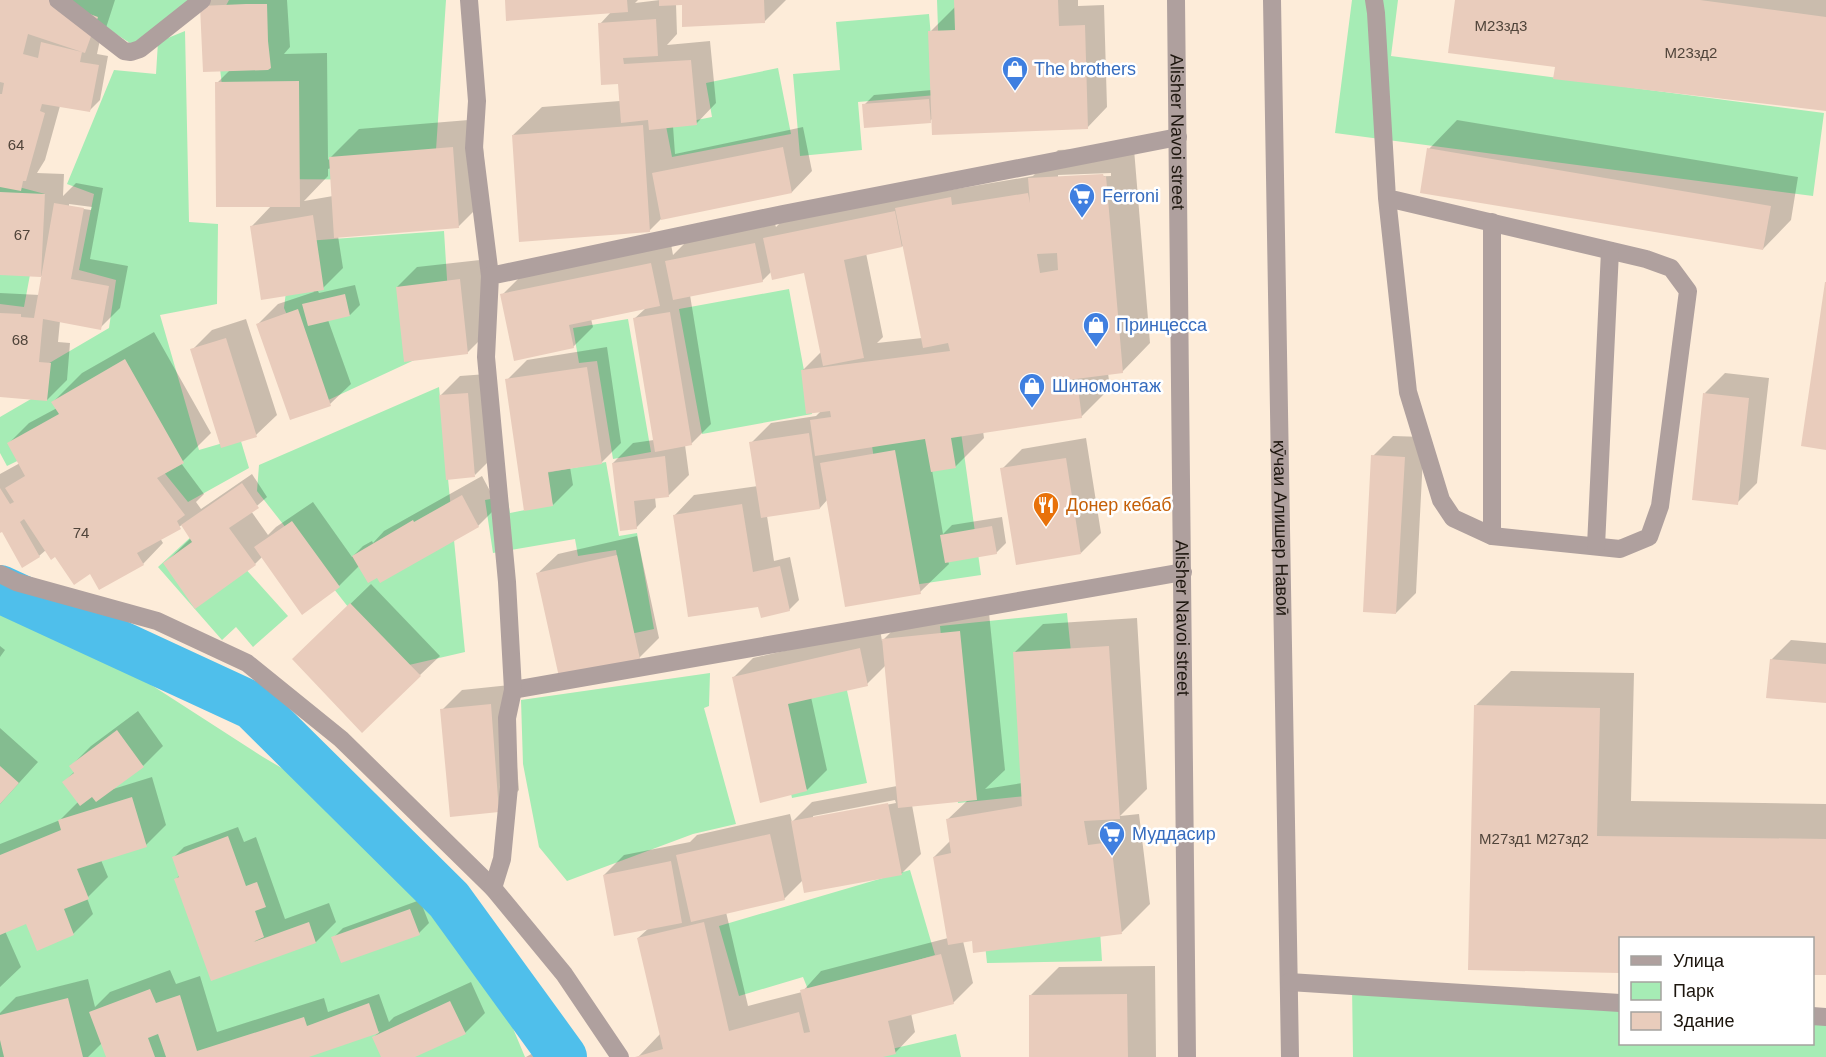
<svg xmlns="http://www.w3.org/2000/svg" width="1826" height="1057" font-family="Helvetica,sans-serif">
<rect width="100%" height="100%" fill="#fdecd9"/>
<!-- green -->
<path fill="#a6ecb5" d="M63 0H194L133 45Z
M229 0H446L434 180 233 179 215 26Z
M937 0H1005L939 57Z
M1352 0H1398L1391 56 1824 113 1813 196 1335 133Z
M929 14 936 95 858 102 862 150 800 156 793 74 840 70 836 22Z
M185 31 189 222 218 224 217 304 160 315 199 450 240 438 249 468 188 502 145 449 54 443 7 466 0 453V417L43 392 34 372 109 328 116 280 79 270 94 194 67 184 114 70 156 74 158 42Z
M778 68 791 134 672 157 666 126 712 117 706 83Z
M0 182 45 194 24 307 0 304Z
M444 231 451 343 324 402 284 308 292 242Z
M789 289 812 414 702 434 679 309Z
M628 319 651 452 613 459 597 361 579 363 573 328Z
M439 387 465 652 396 668 257 491 259 465Z
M960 425 981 575 893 588 871 439Z
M606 462 619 536 637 533 654 629 630 634 616 550 578 556 575 539 493 553 485 500 507 496 510 513 545 506 540 474Z
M205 524 288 616 253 647 236 627 222 640 158 567Z
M1067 613 1085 790 958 803 940 626Z
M0 614 142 679 263 757 444 864 525 1057H0Z
M710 673 709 706 704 708 736 824 693 834 567 881 539 847 523 764 521 700Z
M846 686 867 783 792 798 771 702Z
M910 870 935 955 809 992 803 977 739 996 719 926Z
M1098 899 1102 961 987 963 982 917Z
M1352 985 1620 998V1044H1812L1813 1008 1826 1009V1057H1353Z
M956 1034 961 1057H857Z"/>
<!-- shadow -->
<path fill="#0003" fill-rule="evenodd" d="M0 0H115L105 31 101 35 97 54 108 56 100 100 90 110 60 106 45 160 37 173 64 174 63 196 76 183 103 188 90 259 128 266 120 308 100 328 60 321 58 342 70 343 67 380 47 400 0 395V293L40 295 43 276 0 274ZM69 204 92 207 91 210 69 207Z
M208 0H287L290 47 284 54 327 53 328 160 359 129 481 119 487 198 459 226 338 236 343 268 323 288 317 289 319 293 355 285 360 305 350 315 328 320 351 384 330 404 291 418 258 324 278 304 314 292 252 226 272 205 217 83 230 70H204ZM331 168 333 196 304 201 328 176V169Z
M506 0H638L635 3 660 0H786L764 22 683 3 676 4 677 34 667 45 710 41 716 103 696 124 673 126 675 154 803 127 812 171 792 192 662 218 649 231 513 135 542 107 620 101 619 83 600 24 611 12Z
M955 0H1078V6L1104 5 1107 107 1087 128 933 118 930 121 864 105 874 95 932 90 930 32 956 6Z
M1457 0H1826V110L1557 65Z
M1457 120 1798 177 1791 220 1763 249 1429 149Z
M1131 147 1134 149 1150 343 1122 372 1108 373 1110 388 1081 417 983 431 984 438 955 467 932 470 943 534 952 525 1002 517 1006 543 996 553 948 561 949 564 920 592 828 499 820 508 767 516 774 561 790 557 799 600 789 610 760 603 674 516 694 495 758 486 751 443 771 423 816 416 822 410 803 370 821 352 805 271 771 272 762 281 690 295 711 424 691 444 685 445 689 475 669 495 655 497 656 507 636 528 613 463 633 443 654 440 634 319 646 308 591 319 593 327 573 347 502 295 522 275 671 244 673 255 687 241 775 224 776 227 785 218 1033 176 1058 150ZM1111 173V176L1058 178V175ZM904 246 922 338 877 343 883 337 866 253Z
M480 260 487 333 467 353 397 287 417 267Z
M246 319 277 415 256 435 192 350 212 330Z
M154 332 211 433 181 463 204 494 196 502 201 509 252 474 267 497 251 511 268 535 276 527 313 502 352 557 363 546 372 541 373 543 384 531 482 476 498 506 478 526 378 576 359 566 339 586 263 556 255 564 165 563 191 538 182 525 160 538 163 543 143 564 100 588 90 572 46 550 39 556 2 530 0 531V474L20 463 9 443 29 423 57 408 53 402 82 373Z
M607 347 621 443 601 463 570 467 573 485 553 505 507 380 527 360Z
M1725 373 1769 378 1757 483 1737 503 1705 393Z
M487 374 495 455 475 475 440 396 460 376Z
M1393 436 1424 437 1416 593 1396 613 1373 456Z
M1086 438 1101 533 1081 553 1002 469 1022 449Z
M637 536 659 638 639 658 537 574 558 554Z
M371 584 440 656 420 675 314 639Z
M988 603 1005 770 985 789 1022 783 1014 653 1043 624 1137 618 1147 789 1120 816 1139 814 1150 904 1122 932 963 941 973 983 953 1003 911 1013 915 1032 895 1053 876 1057H638L661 1033 638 938 649 928 604 875 624 855 690 842 697 835 790 814 792 822 812 802 897 786 886 665 867 684 811 697 827 770 807 790 733 678 753 658 880 629 882 641 912 611ZM895 800 896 803 813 819V816ZM968 800 947 820 951 840 934 857 948 938 821 971 802 992 748 1006 726 912 784 899 803 880 901 874 921 854 912 805Z
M1791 640 1826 643V702L1771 660Z
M0 646 5 650 0 657Z
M1511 671 1634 673 1631 801 1826 804V974L1812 938H1620V971L1469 968 1475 706Z
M510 685 519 790 499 810 442 710 462 690Z
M138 711 163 746 143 766 110 790 152 777 166 825 146 845 101 860 108 877 87 898 93 914 73 934 27 922 5 931 21 967 0 987V844L60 820 79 801 64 782 75 771 71 766 91 746Z
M0 728 38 762 0 804Z
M238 827 244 842 256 837 285 919 329 903 336 922 316 942 212 979 175 880 180 875 174 857 184 847Z
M420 900 429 923 419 933 333 938 343 928Z
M1155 966 1156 1057H1031L1030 996 1059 967Z
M170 970 176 984 200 976 217 1032 324 998 328 1012 379 994 389 1022 394 1017 471 982 485 1013 465 1033 411 1057H383L374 1037 380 1031 304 1057H107L102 1043 88 1057H0V1013L16 997 88 979 95 1007 110 992Z
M559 1038 569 1057H526Z"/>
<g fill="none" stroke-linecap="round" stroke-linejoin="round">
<!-- canal -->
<path stroke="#4fbfeb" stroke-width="48" d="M0 589 253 706 449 900 563 1057"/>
</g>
<!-- building -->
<path fill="#e9ccbc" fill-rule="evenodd" d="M0 0H50L98 17 85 53 28 34 23 54 38 58 41 42 82 52 80 62 99 65 90 112 42 104 40 111 45 113 26 181H23L21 191 0 187V94H2L4 83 0 82Z
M505 0H627L628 12 506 21Z
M659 0H764L765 23 682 27V5L659 6Z
M954 0H1058L1059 26 1085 25 1088 129 932 135 928 31 955 30Z
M1455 0H1700L1826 17V111L1553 79 1555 67 1448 53Z
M246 4H267L268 41 271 68 268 70 203 72 200 6Z
M656 19 658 56 623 58 624 64 691 60 697 125 649 130 648 120 621 123 618 84 601 85 598 23Z
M299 81 300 207H216L215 82Z
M929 99 931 123 864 128 862 104Z
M643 125 650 232 519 242 512 135Z
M453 147 459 228 334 238 329 157Z
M783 147 792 193 661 220 652 173Z
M1427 148 1771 206 1763 250 1420 193Z
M1103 174 1104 177 1106 176 1123 373 1060 381 1077 380 1082 418 951 438 956 468 931 472 925 439 815 456 810 420 831 417 830 411 806 414 801 370 950 351 948 343 923 348 895 208 951 197 952 205 1028 193 1030 203 1028 178ZM1057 253 1058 270 1040 273 1037 254Z
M0 192 45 194 41 277 0 275Z
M54 203 84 208 71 279 109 286 101 330 43 319 39 362 51 363 47 401 0 397V313L21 314V317L34 318Z
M895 211 902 247 844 260 864 358 823 366 804 273 772 280 763 238Z
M313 215 324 290 261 300 250 226Z
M755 243 763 282 673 300 665 261Z
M651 263 660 306 569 325 574 348 514 361 500 294Z
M460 279 468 354 404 362 396 287Z
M1825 282H1826V450L1801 446Z
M345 294 350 316 308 326 302 304Z
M298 309 331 406 290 420 256 324Z
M670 312 692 445 655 452 633 318Z
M226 338 257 437 221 448 190 349Z
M125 359 184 463 157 478 185 515 177 521 181 529 137 553 144 565 99 590 90 574 74 585 55 557 51 560 24 519 20 522 40 557 22 568 2 532 0 533V488L10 504 14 502 5 488 25 476 7 443 59 414 51 402Z
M587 367 602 464 548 472 553 506 524 511 505 379Z
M468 393 475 477 446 480 439 395Z
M1703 393 1749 398 1738 505 1692 500Z
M809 433 820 509 761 518 749 442Z
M895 450 921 594 845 607 820 463Z
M1371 455 1405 457 1396 614 1363 612Z
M665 456 669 497 634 501 637 529 620 531 612 463Z
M1066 458 1081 554 1016 565 1000 468Z
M242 483 259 508 229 528 256 565 195 609 163 563 192 542 181 525Z
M462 495 479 527 380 583 377 578 368 583 352 556 413 520 414 522Z
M742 504 753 572 780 566 790 611 761 618 758 607 688 617 673 515Z
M292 521 340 587 302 615 254 547Z
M992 526 997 554 945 563 940 535Z
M617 555 640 659 559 677 536 573Z
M350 603 421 676 362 733 292 659Z
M960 631 977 800 898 808 882 639Z
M1109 646 1120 819 1084 821 1088 845 1111 842 1122 934 973 953 972 941 948 945 933 857 951 853 946 819 1022 806 1013 652Z
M860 648 868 686 788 704 807 791 760 803 732 677Z
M1770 659 1826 664V703L1766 698Z
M491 704 499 812 450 817 440 709Z
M1474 705 1600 708 1597 836 1826 839V975H1812V938H1620V973L1468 970Z
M117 730 144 767 96 802 92 797 80 806 62 782 74 773 69 766Z
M0 766 19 783 0 804Z
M132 797 147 847 77 869 89 899 64 909 74 935 37 951 26 924 0 935V855L61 830 58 820Z
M888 803 902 875 804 893 791 821Z
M770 834 785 900 691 922 676 855Z
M228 836 246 886 257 882 266 907 255 911 264 937 253 942 309 922 316 943 211 981 174 879 179 877 172 857Z
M671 861 682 923 614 936 603 875Z
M410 909 420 935 341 963 331 937Z
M704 922 729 1031 799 1012 804 1033 810 1032 800 990 941 954 954 1004 888 1021 896 1054 883 1057H635L663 1049 637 938Z
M150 989 156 1003 180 995 197 1051 304 1017 307 1026 369 1003 379 1033 309 1057H166L158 1034 148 1038 155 1057H106L89 1012Z
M1127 994 1128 1057H1029V995Z
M68 998 83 1057H4L0 1040V1015Z
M450 1001 466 1034 415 1057H381L372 1037Z"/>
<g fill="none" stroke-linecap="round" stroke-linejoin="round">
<!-- minor -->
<g stroke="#afa09e" stroke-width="18">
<path d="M58 0 124 51 131 52 140 49 202 0"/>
<path d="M469 0 477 101 474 148 490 276"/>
<path id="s1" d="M1176 0 1187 1057"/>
<path id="s2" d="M1272 0 1290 1057"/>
<path d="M1374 0 1376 13 1387 198 1408 392 1441 500 1453 518 1492 536 1620 549 1649 537 1660 506 1688 291 1671 268 1646 259 1387 198"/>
<path d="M1492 536V222"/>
<path d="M1596 546 1610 251"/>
<path d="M0 574 16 582 157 621 247 663 341 739 493 888 564 974 620 1057"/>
<path d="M513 690 1183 572"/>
<path d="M493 888 502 859 509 787 507 718 513 690 507 582 486 357 490 276 783 214 1178 137"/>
<path d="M1289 982 1620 1003"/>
<path d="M1812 1016 1826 1017"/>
</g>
</g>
<!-- icons -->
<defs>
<g id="shop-pin" transform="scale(1.35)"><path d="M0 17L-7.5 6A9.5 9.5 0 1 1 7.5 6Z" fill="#3f7fe0" stroke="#fff"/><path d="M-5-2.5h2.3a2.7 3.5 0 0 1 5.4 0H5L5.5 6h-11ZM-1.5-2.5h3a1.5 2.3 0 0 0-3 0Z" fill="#fff"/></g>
<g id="supermarket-pin" transform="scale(1.35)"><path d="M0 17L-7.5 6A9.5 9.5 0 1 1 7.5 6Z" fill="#3f7fe0" stroke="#fff"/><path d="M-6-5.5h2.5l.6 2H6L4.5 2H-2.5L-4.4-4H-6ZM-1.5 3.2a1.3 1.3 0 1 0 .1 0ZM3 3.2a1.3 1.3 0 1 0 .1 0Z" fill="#fff"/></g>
<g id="restaurant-pin" transform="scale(1.35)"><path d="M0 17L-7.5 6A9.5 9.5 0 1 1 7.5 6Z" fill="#e8710a" stroke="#fff"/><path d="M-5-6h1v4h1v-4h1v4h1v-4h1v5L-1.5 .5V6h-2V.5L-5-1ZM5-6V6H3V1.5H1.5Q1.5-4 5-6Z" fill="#fff"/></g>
</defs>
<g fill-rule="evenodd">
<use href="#shop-pin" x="1015" y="69"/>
<use href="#supermarket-pin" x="1082" y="196"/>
<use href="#shop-pin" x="1096" y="325"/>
<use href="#shop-pin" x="1032" y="386"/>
<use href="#restaurant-pin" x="1046" y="505"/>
<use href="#supermarket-pin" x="1112" y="834"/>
</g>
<g text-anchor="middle" stroke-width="5" stroke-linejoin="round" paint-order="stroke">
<!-- number labels -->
<g font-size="15" fill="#50443a">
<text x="1501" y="31">М23зд3</text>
<text x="1691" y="58">М23зд2</text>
<text x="16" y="150">64</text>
<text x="22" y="240">67</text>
<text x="20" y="345">68</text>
<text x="81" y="538">74</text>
<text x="1534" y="844">М27зд1 М27зд2</text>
</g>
<!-- shop labels -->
<g font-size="18" fill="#366cbe" stroke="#fff" text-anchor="start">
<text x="1034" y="75">The brothers</text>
<text x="1102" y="202">Ferroni</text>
<text x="1116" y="331">Принцесса</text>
<text x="1052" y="392">Шиномонтаж</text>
<text x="1132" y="840">Муддасир</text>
</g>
<!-- street labels -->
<g font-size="18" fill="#1d160e" stroke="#fff">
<text dy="6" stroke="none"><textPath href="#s1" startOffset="132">Alisher Navoi street</textPath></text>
<text dy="6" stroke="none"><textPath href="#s2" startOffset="528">кӯчаи Алишер Навоӣ</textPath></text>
<text dy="6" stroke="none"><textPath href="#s1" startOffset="618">Alisher Navoi street</textPath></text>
</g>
<!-- food labels -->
<g font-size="18" fill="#c56008" stroke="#fff" text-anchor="start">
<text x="1066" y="511">Донер кебаб</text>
</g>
</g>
<!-- legend -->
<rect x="1619" y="937" width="195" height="108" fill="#ffffff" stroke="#a5a29f" stroke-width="1.5"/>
<rect x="1631" y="956" width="30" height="9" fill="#afa09e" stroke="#a5a29f" stroke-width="1.5"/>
<text x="1673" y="967" font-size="18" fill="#1d160e">Улица</text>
<rect x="1631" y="982" width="30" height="18" fill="#a6ecb5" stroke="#a5a29f" stroke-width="1.5"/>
<text x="1673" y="997" font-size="18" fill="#1d160e">Парк</text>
<rect x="1631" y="1012" width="30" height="18" fill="#e9ccbc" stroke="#a5a29f" stroke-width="1.5"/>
<text x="1673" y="1027" font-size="18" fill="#1d160e">Здание</text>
</svg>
